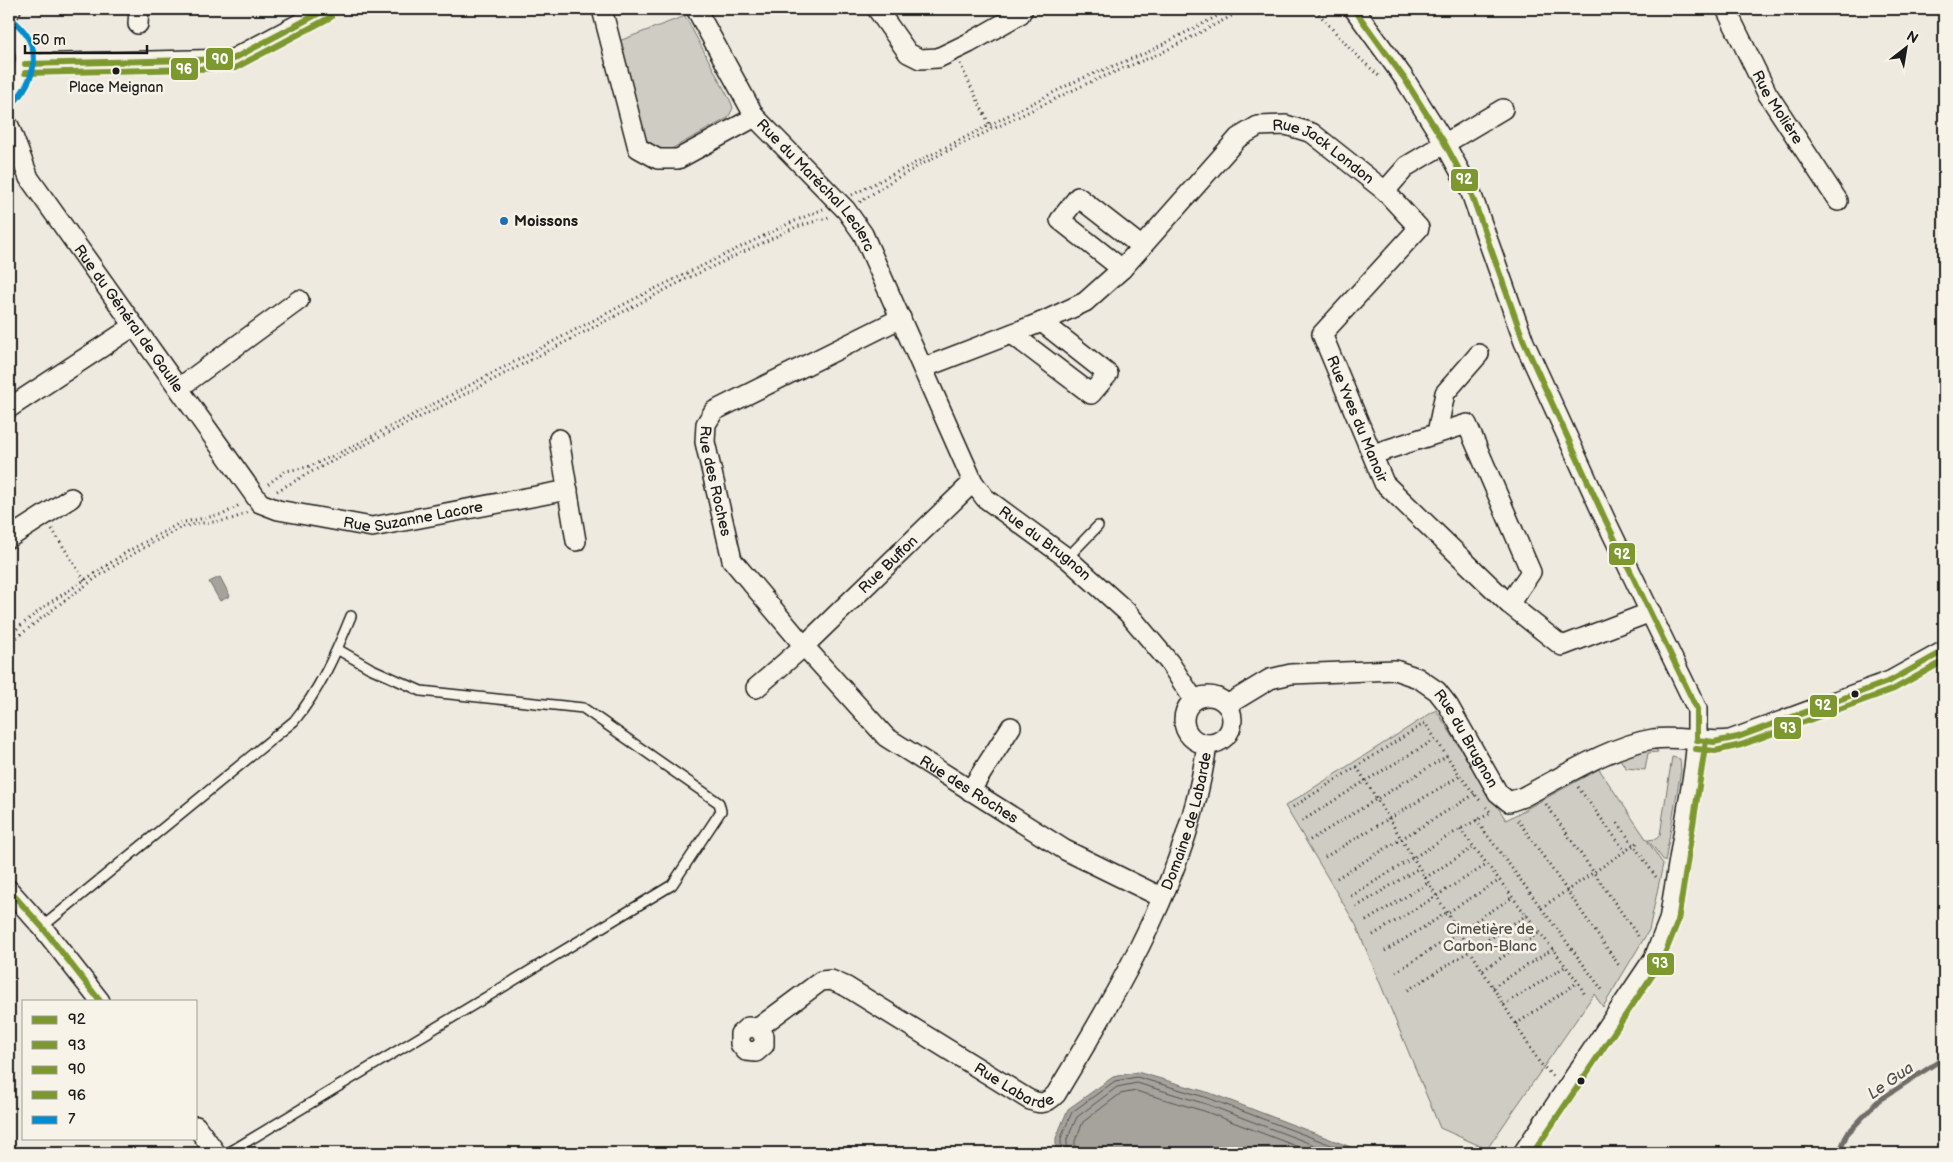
<svg xmlns="http://www.w3.org/2000/svg" width="1953" height="1162" font-family="'Balsamiq Sans',sans-serif">
<rect width="100%" height="100%" fill="#eeeae0"/>
<filter id="ink" filterUnits="userSpaceOnUse"><feTurbulence type="fractalNoise" baseFrequency=".02" numOctaves="2"/><feDisplacementMap in="SourceGraphic" scale="10" xChannelSelector="R" yChannelSelector="G"/><feConvolveMatrix kernelMatrix="1 2 1 2 8 2 1 2 1" color-interpolation-filters="sRGB"/></filter>
<g filter="url(#ink)">
<!-- green -->
<path fill="#cfccc3" stroke="#767470" d="M685 16 731 102 733 108 728 118 671 149 664 150 656 148 646 139 642 130 619 41Z
M1436 710 1506 820 1599 769 1663 864 1649 930 1603 1007 1594 994 1487 1149 1440 1128 1356 925 1285 806Z
M1656 749 1658 752 1648 753 1645 770 1626 768 1619 758 1643 750Z
M1672 757 1680 759 1681 770 1665 862 1648 840 1656 839 1660 835Z"/>
<!-- water -->
<path fill="#a6a39d" stroke="#6f6d69" d="M220 577 230 596 220 601 209 582Z
M1137 1072 1210 1093 1366 1153H1056V1138L1068 1109 1113 1077Z"/>
<g fill="none" stroke-linecap="round" stroke-linejoin="round">
<!-- shore -->
<path stroke="#535250" stroke-width="1" d="M1061 1153V1138L1072 1112 1115 1081 1137 1077 1208 1098 1352 1153
M1067 1153V1139L1077 1117 1117 1087 1137 1083 1206 1104 1335 1153
M1075 1153V1141L1083 1122 1120 1094 1136 1091 1204 1111 1314 1153"/>
<!-- stream -->
<path stroke="#6f6d69" stroke-width="5" d="M1839 1153 1847 1134 1878 1101 1944 1058"/>
<!-- service casing -->
<g stroke="#1c1c1c" stroke-width="12">
<path id="service" d="M1067 558 1098 526
M42 927 294 721C319 691 336 653 351 616
M228 1153 672 885 721 811 719 803 583 708 421 691 370 668 337 649"/>
</g>
<!-- minor casing -->
<g stroke="#1c1c1c" stroke-width="22">
<g id="minor">
<path d="M602 9 638 148 658 159H678L755 117"/>
<path id="s1" d="M696 9 755 117 846 210 863 234 973 482 985 498 1067 558 1127 612 1169 662 1194 700"/>
<path d="M877 9 908 53 920 59 938 58 969 43 1020 14 1023 9"/>
<path d="M1354 9 1404 78 1444 142 1470 190 1524 342 1605 519 1697 709V740L1694 768 1669 920 1654 958 1523 1153"/>
<path id="s2" d="M1726 9 1767 93 1838 201"/>
<path d="M9 13 11 9"/>
<path d="M138 24 139 9"/>
<path d="M9 29C34 46 27 76 9 94"/>
<path d="M25 64 233 59 327 9"/>
<path id="s3" d="M9 126 29 178 260 503 278 510 372 527 568 490"/>
<path id="s4" d="M1385 191 1419 228 1322 334 1384 483 1509 604 1562 646 1651 612"/>
<path d="M1122 269 1060 220 1078 197 1142 247"/>
<path id="s5" d="M901 318 714 411 706 424 705 442 732 560 804 646 886 737 1065 850 1161 897"/>
<path d="M1012 334 1091 394 1108 374 1042 322"/>
<path id="s6" d="M923 368 1042 322 1085 302 1122 269 1238 138 1258 126 1286 125 1312 133 1385 191 1407 166 1503 109"/>
<path d="M179 388 299 300"/>
<path d="M9 408 134 326"/>
<path d="M1437 433 1445 393 1479 354"/>
<path d="M559 439 576 541"/>
<path d="M1373 454 1467 424 1531 572 1509 604"/>
<path d="M9 538 71 498"/>
<path id="s7" d="M756 688 804 646 973 482"/>
<circle cx="1208" cy="720" r="24"/>
<path id="s8" d="M1227 705 1270 679 1291 674 1395 670 1418 678 1437 691 1448 705 1498 793 1509 802 1523 797C1562 777 1610 746 1653 739 1679 736 1705 743 1730 740L1890 681 1944 651"/>
<path d="M970 791 1011 727"/>
<path d="M9 890 42 927 100 1001"/>
<path id="s9" d="M758 1028 764 1036V1045L756 1052 746 1051 740 1044V1034L748 1027 758 1028 821 981 831 980 847 987 1028 1099C1041 1105 1046 1104 1056 1094 1120 988 1191 869 1207 744"/>
<path d="M196 1126 216 1153"/>
</g>
</g>
<!-- path -->
<path stroke="#1c1c1c" stroke-width="3" stroke-dasharray="1 4" stroke-linecap="butt" d="M1310 9 1318 13 1353 52 1380 77
M960 64 992 130
M852 195 1078 80 1146 53 1231 9
M860 202 893 180 939 155 1088 83 1161 53 1241 11 1254 9
M268 484 286 471 308 467 344 451 640 296 788 224 823 209
M277 491 311 472 479 387 684 280 796 227 830 217
M52 529 85 581
M9 635 45 606 130 550 180 523 224 514 241 504
M9 644C61 602 116 560 177 530 201 518 223 527 247 512
M1357 767 1539 1062 1554 1078
M1578 787 1625 851
M1546 804 1638 936
M1293 807 1425 723 1460 776 1482 803
M1476 820 1603 991
M1518 820 1620 967
M1302 821 1365 781 1436 739
M1618 823 1656 877
M1460 829 1578 982 1585 995
M1310 840 1447 756
M1325 857 1460 776
M1337 878 1475 794
M1425 878 1474 847
M1351 896 1460 829 1491 813 1486 807
M1356 907 1419 868
M1541 908 1640 841
M1366 921 1428 883
M1373 935 1488 864
M1385 951 1500 880
M1483 970 1540 932
M1396 972 1513 897
M1493 987 1553 949
M1408 990 1527 915
M1504 1005 1566 966
M1516 1024 1578 982"/>
<!-- service -->
<use href="#service" stroke="#f7f3e8" stroke-width="9"/>
<!-- minor -->
<use href="#minor" stroke="#f7f3e8" stroke-width="19"/>
<!-- bus-1 casing -->
<g stroke="#f7f3e8" stroke-width="10">
<path id="bus-1" d="M1354 9 1404 78 1444 142 1470 190 1524 342 1605 519 1697 709V740
M1697 740 1714 742 1738 737 1890 681 1944 651"/>
</g>
<!-- bus-2 casing -->
<g stroke="#f7f3e8" stroke-width="10">
<path id="bus-2" d="M1696 749 1715 751 1741 745 1894 689 1944 661
M1533 1153 1662 961 1678 921 1706 741"/>
</g>
<!-- bus-3 casing -->
<g stroke="#f7f3e8" stroke-width="10">
<path id="bus-3" d="M25 64 233 59 327 9
M9 890 42 927 100 1001"/>
</g>
<!-- bus-4 casing -->
<g stroke="#f7f3e8" stroke-width="10">
<path id="bus-4" d="M25 73 235 68 331 17"/>
</g>
<!-- bus-5 casing -->
<g stroke="#f7f3e8" stroke-width="10">
<path id="bus-5" d="M15 22C42 46 38 74 16 100"/>
</g>
<!-- bus-1 -->
<use href="#bus-1" stroke="#7c982e" stroke-width="6"/>
<!-- bus-2 -->
<use href="#bus-2" stroke="#7c982e" stroke-width="6"/>
<!-- bus-3 -->
<use href="#bus-3" stroke="#7c982e" stroke-width="6"/>
<!-- bus-4 -->
<use href="#bus-4" stroke="#7c982e" stroke-width="6"/>
<!-- bus-5 -->
<use href="#bus-5" stroke="#008cd0" stroke-width="6"/>
</g>
</g>
<!-- markers -->
<g fill="#1c1c1c" stroke="#f7f3e8" stroke-width="2">
<circle cx="116" cy="71" r="4.5"/>
<circle cx="1855" cy="694" r="4.5"/>
<circle cx="1581" cy="1081" r="4.5"/>
</g>
<circle fill="#1f6fb2" stroke="#f7f3e8" stroke-width="2" cx="504" cy="221" r="5"/>
<g text-anchor="middle" stroke-width="5" stroke-linejoin="round" paint-order="stroke">
<!-- bus labels -->
<g font-size="14" fill="#1c1c1c" stroke="#f7f3e8">
<text x="116" y="92">Place Meignan</text>
</g>
<!-- street labels -->
<g font-size="15" fill="#1c1c1c" stroke="#f7f3e8">
<text dy="5" stroke="none"><textPath href="#s2" startOffset="111">Rue Molière</textPath></text>
<text dy="5" stroke="none"><textPath href="#s6" startOffset="496">Rue Jack London</textPath></text>
<text dy="5" stroke="none"><textPath href="#s1" startOffset="215">Rue du Maréchal Leclerc</textPath></text>
<text dy="5" stroke="none"><textPath href="#s3" startOffset="228">Rue du Général de Gaulle</textPath></text>
<text dy="5" stroke="none"><textPath href="#s4" startOffset="286">Rue Yves du Manoir</textPath></text>
<text dy="5" stroke="none"><textPath href="#s5" startOffset="282">Rue des Roches</textPath></text>
<text dy="5" stroke="none"><textPath href="#s3" startOffset="611">Rue Suzanne Lacore</textPath></text>
<text dy="5" stroke="none"><textPath href="#s1" startOffset="649">Rue du Brugnon</textPath></text>
<text dy="5" stroke="none"><textPath href="#s7" startOffset="181">Rue Buffon</textPath></text>
<text dy="5" stroke="none"><textPath href="#s8" startOffset="279">Rue du Brugnon</textPath></text>
<text dy="5" stroke="none"><textPath href="#s5" startOffset="696">Rue des Roches</textPath></text>
<text dy="5" stroke="none"><textPath href="#s9" startOffset="734">Domaine de Labarde</textPath></text>
<text dy="5" stroke="none"><textPath href="#s9" startOffset="381">Rue Labarde</textPath></text>
</g>
<!-- poi labels -->
<g font-size="15" font-weight="bold" fill="#1c1c1c" stroke="#f7f3e8" text-anchor="start">
<text x="514" y="226">Moissons</text>
</g>
<!-- park labels -->
<g font-size="15" fill="#52514e" stroke="#f7f3e8">
<text x="1490" y="934">Cimetière de<tspan x="1490" dy="17">Carbon-Blanc</tspan></text>
</g>
<!-- water labels -->
<g font-size="16" font-style="italic" fill="#535250" stroke="#f7f3e8">
<text transform="translate(1890 1080) rotate(-35)" y="6">Le Gua</text>
</g>
</g>
<g stroke="#f7f3e8" stroke-width="2">
<rect x="205" y="47" width="29" height="24" rx="5" fill="#7c982e"/>
<rect x="170" y="57" width="29" height="24" rx="5" fill="#7c982e"/>
<rect x="1450" y="168" width="29" height="24" rx="5" fill="#7c982e"/>
<rect x="1608" y="542" width="28" height="24" rx="5" fill="#7c982e"/>
<rect x="1809" y="694" width="29" height="24" rx="5" fill="#7c982e"/>
<rect x="1773" y="716" width="29" height="24" rx="5" fill="#7c982e"/>
<rect x="1646" y="952" width="29" height="24" rx="5" fill="#7c982e"/>
</g>
<g font-size="14" text-anchor="middle" font-weight="bold" fill="#fff">
<text x="220" y="64">90</text>
<text x="184" y="74">96</text>
<text x="1464" y="184">92</text>
<text x="1622" y="559">92</text>
<text x="1823" y="710">92</text>
<text x="1788" y="733">93</text>
<text x="1660" y="968">93</text>
</g>
<!-- margin -->
<rect width="1953" height="1162" fill="none" stroke="#f7f3e8" stroke-width="30"/>
<rect x="15" y="15" width="1923" height="1132" fill="none" stroke="#1c1c1c" stroke-width="2" filter="url(#ink)"/>
<!-- legend -->
<rect x="22" y="1000" width="175" height="140" fill="#f7f3e8" stroke="#9f9d96"/>
<rect x="32" y="1016" width="25" height="8" fill="#7c982e" stroke="#9f9d96"/>
<text x="68" y="1024" font-size="15" fill="#1c1c1c">92</text>
<rect x="32" y="1041" width="25" height="8" fill="#7c982e" stroke="#9f9d96"/>
<text x="68" y="1050" font-size="15" fill="#1c1c1c">93</text>
<rect x="32" y="1066" width="25" height="8" fill="#7c982e" stroke="#9f9d96"/>
<text x="68" y="1074" font-size="15" fill="#1c1c1c">90</text>
<rect x="32" y="1091" width="25" height="8" fill="#7c982e" stroke="#9f9d96"/>
<text x="68" y="1100" font-size="15" fill="#1c1c1c">96</text>
<rect x="32" y="1116" width="25" height="8" fill="#008cd0" stroke="#9f9d96"/>
<text x="68" y="1124" font-size="15" fill="#1c1c1c">7</text>
<!-- north arrow -->
<g transform="translate(1906 48) rotate(31)" stroke="#f7f3e8" stroke-width="4" paint-order="stroke">
<path d="M0-4L9 19L0 12L-9 19Z" fill="#1c1c1c"/>
<text y="-8" font-size="14" font-weight="bold" text-anchor="middle" fill="#1c1c1c">N</text>
</g>
<!-- scale -->
<path d="M25 45v8h122v-8" fill="none" stroke="#1c1c1c" stroke-width="2.5"/>
<text x="32" y="45" font-size="15" fill="#1c1c1c" stroke="#f7f3e8" stroke-width="4" paint-order="stroke">50 m</text>
</svg>
